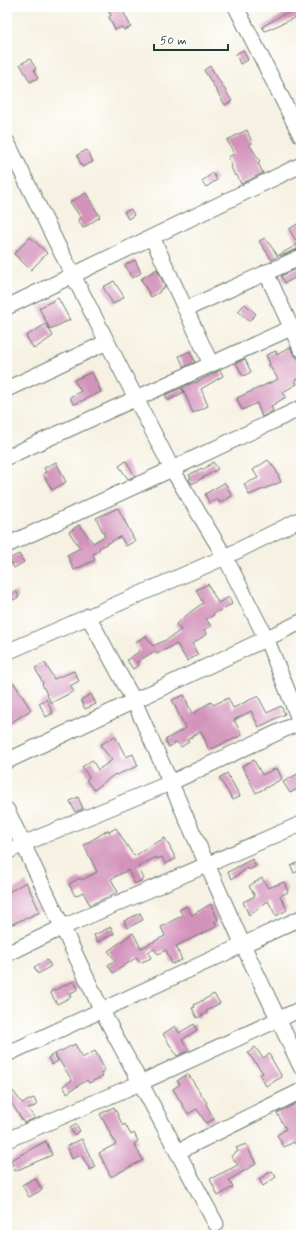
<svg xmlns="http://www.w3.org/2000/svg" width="308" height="1242" font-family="Mynerve,sans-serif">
<rect width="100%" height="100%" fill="#fff"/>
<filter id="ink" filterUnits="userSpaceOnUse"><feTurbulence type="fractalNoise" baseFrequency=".025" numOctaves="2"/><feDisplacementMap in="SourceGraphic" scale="8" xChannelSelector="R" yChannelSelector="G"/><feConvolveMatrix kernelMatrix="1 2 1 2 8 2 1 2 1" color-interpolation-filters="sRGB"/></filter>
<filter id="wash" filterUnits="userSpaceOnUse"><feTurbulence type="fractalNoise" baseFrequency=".012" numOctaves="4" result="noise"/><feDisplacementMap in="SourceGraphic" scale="16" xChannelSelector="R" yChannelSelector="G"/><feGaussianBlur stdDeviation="0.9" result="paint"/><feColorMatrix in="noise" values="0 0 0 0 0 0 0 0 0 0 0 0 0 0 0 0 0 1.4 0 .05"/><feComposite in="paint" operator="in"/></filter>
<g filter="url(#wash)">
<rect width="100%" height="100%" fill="#f6f1e2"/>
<g id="blocks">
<!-- building -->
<path fill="#d392ba" d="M106 7H121L131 27 124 30 122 27 115 30 109 17 111 15Z
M294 10 297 17 265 31 262 27 280 16Z
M243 50 248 60 240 64 236 54Z
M30 59 36 69 34 70 38 78 30 82 20 64Z
M210 66 232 101 225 105 204 70Z
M247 130 252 143 249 144 260 161 258 163 263 173 241 184 237 175 235 176 231 167 232 166 228 157 234 154 227 140Z
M87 150 93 162 82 167 77 155Z
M213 173 217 180 206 187 202 181Z
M86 193 100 217 83 228 78 220 81 218 70 202Z
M131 209 134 215 128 219 124 212Z
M301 222V248L280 256 279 255 298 244 289 229Z
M30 237 47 253 31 270 14 254Z
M265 238 278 256 272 260 259 241Z
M135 260 141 273 132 278 125 265Z
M301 267V275L285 283 281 276Z
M157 269 165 287 159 291 160 292 151 297 141 279Z
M114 281 124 297 113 304 103 287Z
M58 298 70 320 50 329 39 308Z
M245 304 256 314 249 321 238 311Z
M46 324 53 336 34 349 26 336Z
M290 347 293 353 301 362V377L295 380 297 384 283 392 286 397 271 406 273 411 262 417 257 403 242 410 237 398 278 379 269 365 270 364 266 355 276 351 277 355Z
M190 351 195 362 184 367 179 356Z
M245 359 251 372 243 376 236 363Z
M220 370 223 376 201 389 208 406 193 413 182 387 195 382V383Z
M92 372 101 392 75 404H73L70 397 81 391 74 380Z
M181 388 184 392 168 401 165 395Z
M268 460 276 470 281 482 249 495 244 484 258 478 253 470Z
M126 461 135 476 128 479 119 466Z
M56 462 66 482 52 490 43 474 46 472 44 468Z
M213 462 218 469 192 484 189 479 191 478 189 475 202 468 203 470Z
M224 483H225L232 496 219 503 218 499 209 503 205 494Z
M118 508 135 541 126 546 121 537H120L99 548 100 549 93 554 95 560 74 570 67 555 80 548 69 532 79 525 93 543 105 536 96 518Z
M19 554 24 562 14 568 9 559Z
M208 584 218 603 229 597 232 604 213 614 214 615 206 619 211 626 204 630 207 634 192 644 198 655 187 661 177 644 156 654 155 651 137 662 139 665 133 669 127 660 140 651 135 642 146 636 153 646 168 639 181 630 176 624 193 610 203 603 196 590Z
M16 591 19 597 7 603V595Z
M45 663 54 679 74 671 79 681 70 686 74 691 51 703 42 684 43 683 35 668Z
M14 683 31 710 7 725V687Z
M91 694 96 704 85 709 81 700Z
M184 695 192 714 211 702 213 705 228 698 233 708 258 696 267 713 281 706 285 714 259 727 251 711 234 720 242 735 209 750 201 731 187 740 189 742 181 747 177 742 169 747 165 740 186 728 182 721 172 700Z
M46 699 53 713 46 717 39 703Z
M115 736 126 757 133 754 138 766 116 775 115 774 94 790 86 780 89 777 82 767 92 760 98 770 112 760 100 745Z
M254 760 262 775 277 768 282 779 256 793 242 766Z
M301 772V787L290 793 283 782Z
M227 773 240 796 233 800 219 778Z
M78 797 83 809 75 812 70 801Z
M116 828 133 855 134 854 135 856 150 846 165 838 176 859 165 864 162 857 157 859 156 857 138 867 144 879 135 884 128 870 111 879 118 892 90 905 83 892 75 896 69 884 80 878 82 880 97 872 84 845 108 830 109 832Z
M252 859 256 866 249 870 248 868 232 879 228 872Z
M301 861V870L294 873 291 866Z
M262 878 268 888 284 882 288 892 280 896 287 910 276 916 268 901 249 915 243 902 255 896 249 886Z
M26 882 40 912 10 925 7 919V893Z
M211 904 218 920 214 922 218 926 176 946 182 960 172 964 166 950 158 954 154 949 148 952 151 958 140 963 137 957 113 973 108 965 115 960 108 951 133 933 141 948 165 936 161 927 183 915 179 910 186 906 192 915Z
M140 913 143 920 127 928 124 921Z
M111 927 114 934 97 942 94 935Z
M47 960 51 966 38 974 34 967Z
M74 981 78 989 69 994 71 997 57 1004 50 992Z
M214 994 220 1003 206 1011 207 1013 197 1018 192 1008 195 1007 194 1005Z
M194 1024 197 1030 182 1040 189 1050 177 1056 163 1034 175 1026 179 1033Z
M75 1044 82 1058 95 1051 105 1070 101 1073 103 1076 89 1083 87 1080 67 1093 63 1086 72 1080 55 1054Z
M255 1047 263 1058 269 1054 282 1077 266 1086 260 1075 263 1073 248 1053Z
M54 1054 58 1061 52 1065 48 1058Z
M188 1074 207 1103 206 1104 214 1119 206 1123 197 1109 188 1114 173 1089 180 1084 177 1081Z
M13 1091 22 1103 34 1098 37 1105 28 1109 35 1118 24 1123 7 1096Z
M301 1101V1142L296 1145 294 1142 284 1147 277 1135 286 1129 277 1113Z
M114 1107 123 1126 125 1124 131 1135 134 1133 138 1141 134 1144 143 1160 111 1177 99 1153 116 1144 100 1114Z
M76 1124 80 1131 74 1135 70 1128Z
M82 1139 95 1167 90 1170 81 1155 72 1159 67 1146Z
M46 1141 52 1155 15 1171 11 1160Z
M246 1144 256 1164 229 1180 233 1187 218 1196 210 1179 238 1165 231 1156 238 1151 236 1148Z
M272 1171 276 1177 263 1186 259 1179Z
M35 1178 42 1190 29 1197 22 1185Z"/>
</g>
</g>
<g filter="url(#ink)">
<use href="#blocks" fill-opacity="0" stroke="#6a7c71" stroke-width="1"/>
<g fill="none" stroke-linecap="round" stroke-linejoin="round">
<!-- minor casing -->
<g stroke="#6a7c71" stroke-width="17">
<path id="minor" d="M236 7 301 136
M7 142 55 240 172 469 225 557 266 638 301 724
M152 237 211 364
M266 272 301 349
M7 307 301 165
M186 309 301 257
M7 389 107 342
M7 457 291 328
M7 545 172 469 301 408
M88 616 134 701 243 945 301 1067
M7 652 225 557 301 519
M7 761 301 622
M7 810 102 1011 216 1224
M7 852 23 844 170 783 300 722
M7 954 63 927 301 824
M7 1054 301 918
M7 1140 140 1083 301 1009
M177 1152 301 1091"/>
</g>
<!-- minor -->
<use href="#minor" stroke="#fff" stroke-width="15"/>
</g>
</g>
<!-- margin -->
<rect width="308" height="1242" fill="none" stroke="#fff" stroke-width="24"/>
<!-- scale -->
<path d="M154 44v6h74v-6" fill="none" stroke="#1f3d34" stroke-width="2"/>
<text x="160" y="44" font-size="12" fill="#1f3d34" stroke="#ffffff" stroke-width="3" paint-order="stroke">50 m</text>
</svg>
